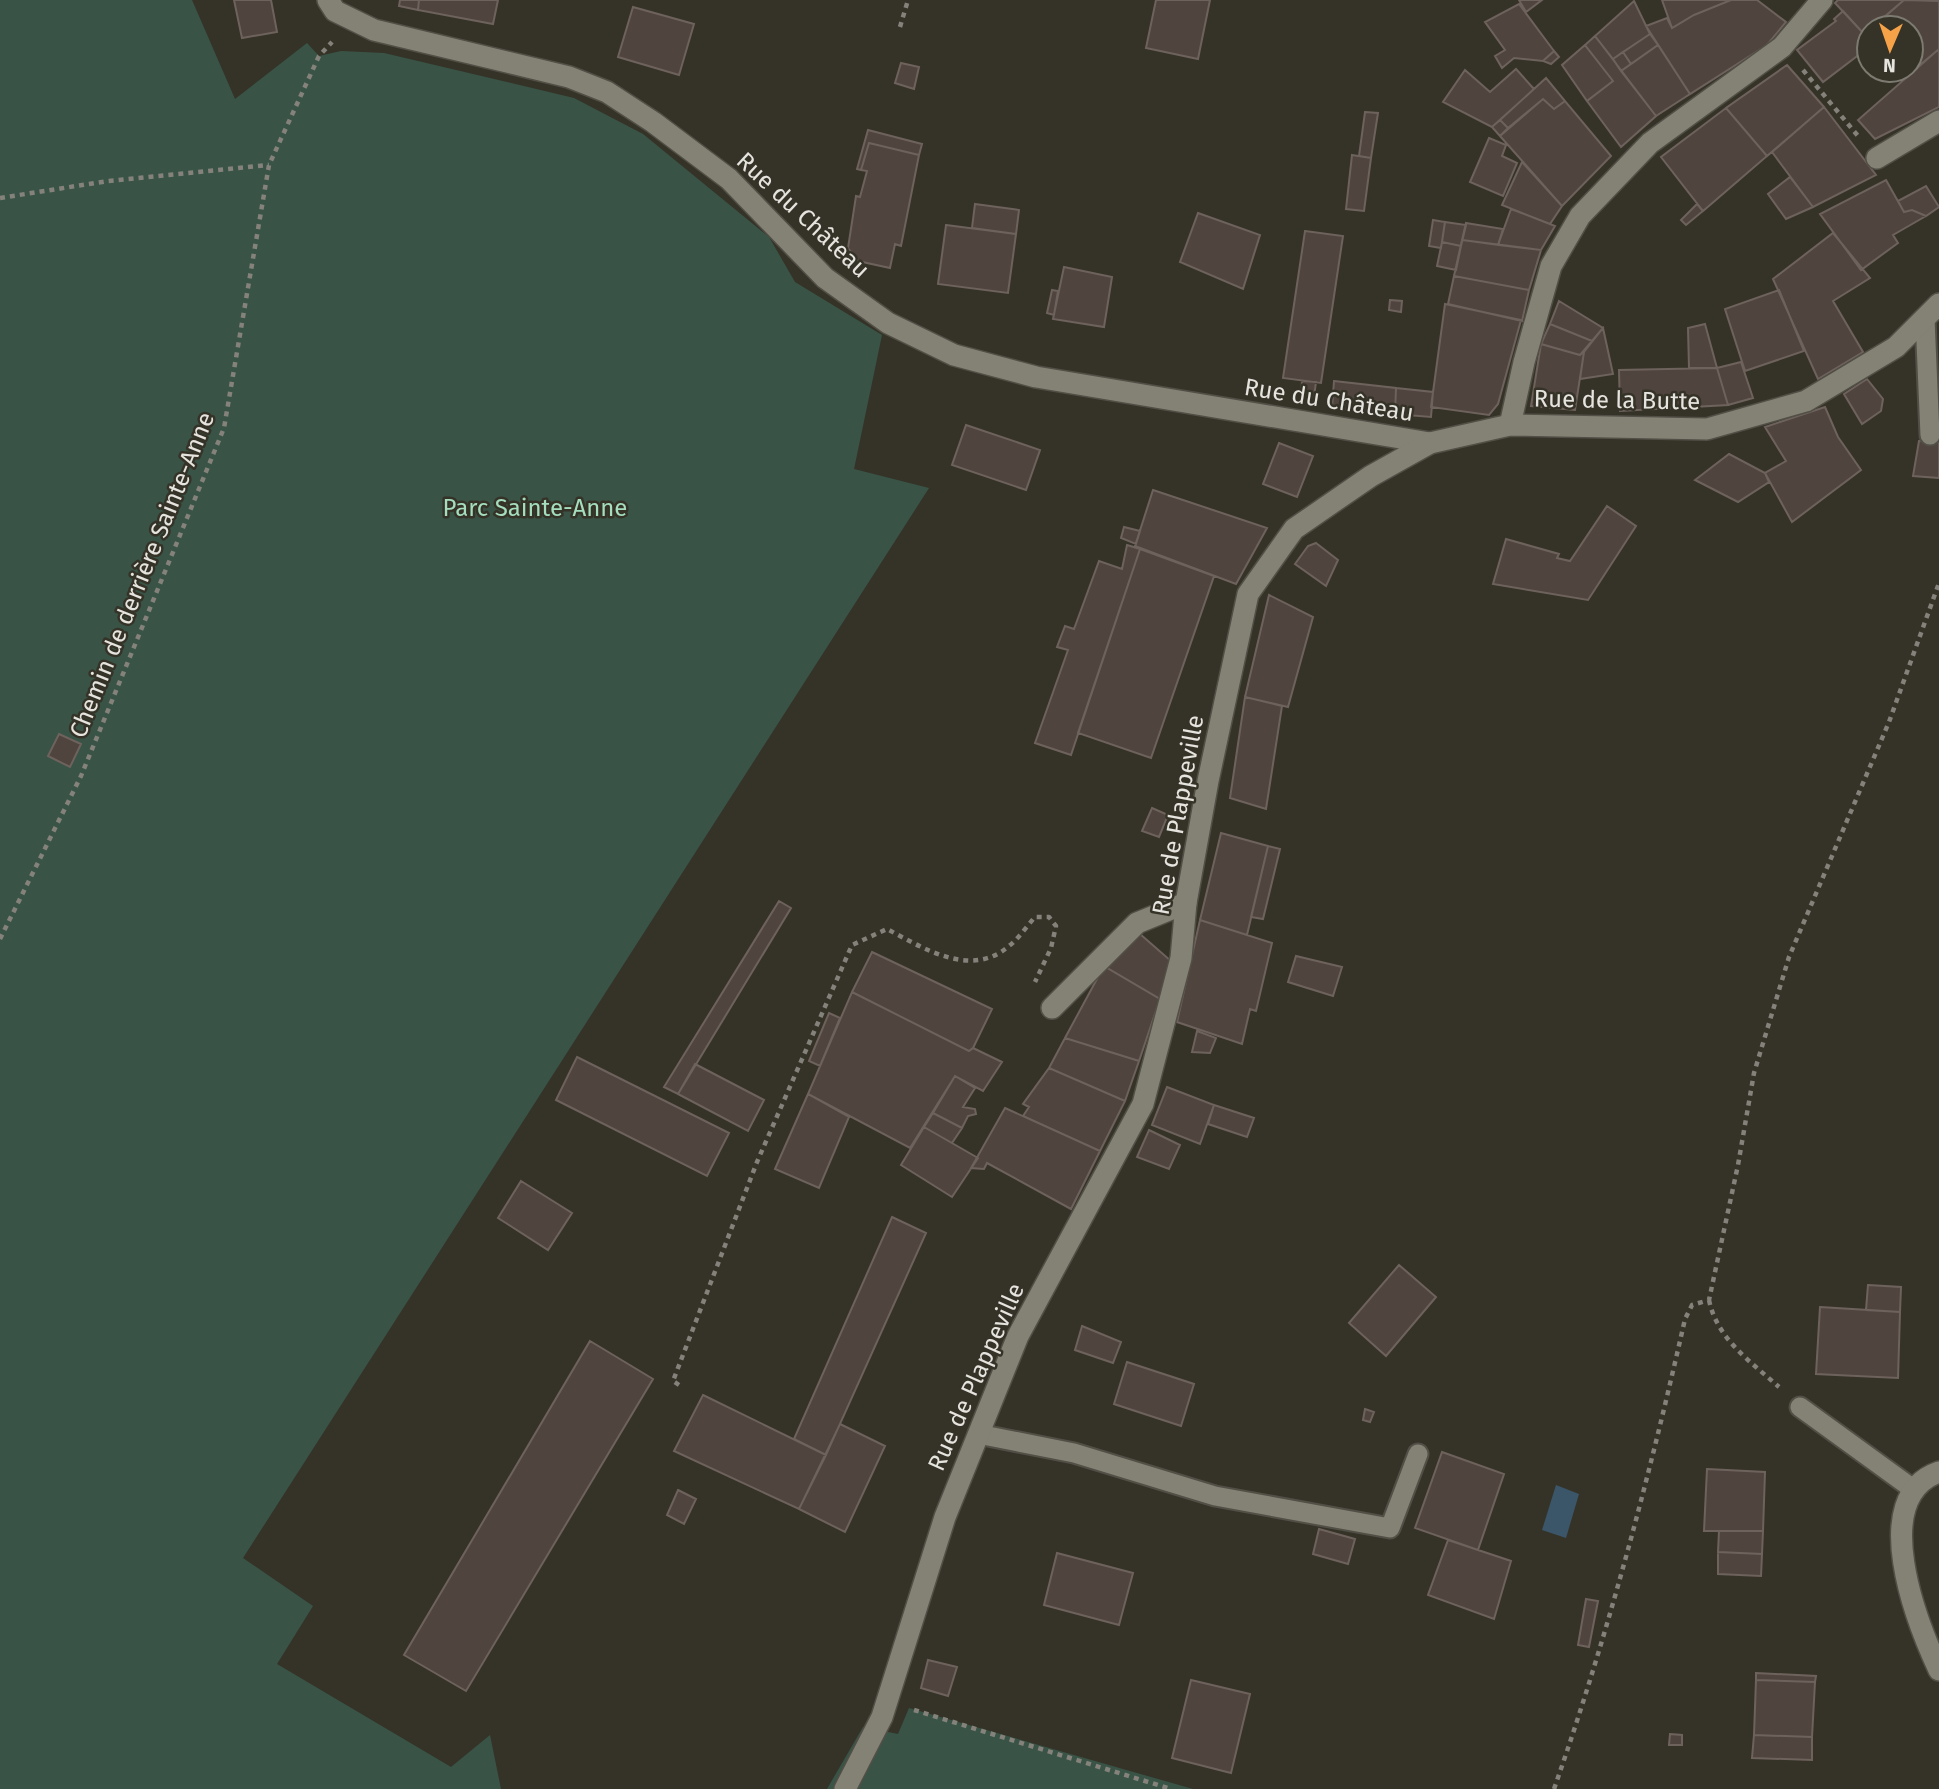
<svg xmlns="http://www.w3.org/2000/svg" width="1939" height="1789" font-family="'Fira Sans',sans-serif">
<rect width="100%" height="100%" fill="#353328"/>
<!-- green -->
<path fill="#395446" d="M0 0H192L235 99 307 43 319 56 341 51 384 53 574 98 643 134 769 237 795 282 882 335 854 469 929 488 243 1558 313 1606 277 1664 451 1767 490 1735 501 1789H0Z
M909 1708 1193 1789H827L863 1727 898 1734Z"/>
<!-- water -->
<path fill="#3b5669" d="M1556 1485 1579 1494 1566 1538 1542 1530Z"/>
<!-- building -->
<path fill="#50443f" stroke="#6e625d" stroke-width="2" d="M234 0H271L277 32 242 38Z
M400 0H419L418 10 399 6Z
M419 0H498L493 24 418 10Z
M1156 0H1210L1198 59 1146 48Z
M1519 0H1542L1526 12Z
M1662 0H1731L1694 15 1672 28Z
M1731 0H1757L1786 22 1767 45 1690 94 1646 26 1667 18 1672 28 1694 15Z
M1838 0H1904L1864 34 1835 3Z
M1904 0 1939 1V49L1902 80 1894 70H1911V28H1872Z
M1634 1 1650 34 1613 59 1595 36Z
M1519 4 1554 51 1543 61 1514 58 1502 68 1495 56 1505 50 1485 22Z
M633 7 694 24 679 75 618 57Z
M1843 11 1864 34 1867 32 1869 34V47L1823 82 1797 50 1836 21 1834 19Z
M1650 34 1658 45 1631 64 1623 52Z
M1595 36 1656 116 1621 147 1587 101 1613 81 1585 45Z
M1585 45 1613 81 1587 101 1562 65Z
M1658 45 1690 94 1656 116 1621 71Z
M1939 49V107L1875 139 1858 120Z
M1554 51 1559 57 1551 64 1543 61Z
M1623 52 1631 64 1621 71 1613 59Z
M901 63 919 67 914 89 895 83Z
M1787 65 1824 107 1767 156 1726 108Z
M1516 69 1534 89 1492 127 1443 102 1465 70 1490 92Z
M1546 78 1565 101 1554 109 1543 99 1508 128 1500 120Z
M1543 99 1554 109 1565 101 1611 156 1562 206 1500 136Z
M1824 107 1876 175 1813 207 1772 152Z
M1726 108 1767 156 1703 211 1661 157Z
M1365 112 1378 113 1371 158 1359 156Z
M1500 120 1508 128 1500 136 1492 127Z
M868 130 922 144 919 155 869 143 861 170 857 169Z
M1489 138 1506 145 1502 156 1517 163 1503 196 1470 182Z
M869 143 919 155 901 246 895 244 890 268 858 261 848 248 856 196 860 197 867 171 861 170Z
M1352 155 1371 158 1364 211 1346 209Z
M1522 162 1562 206 1550 224 1502 205Z
M1790 177 1813 207 1786 219 1768 194Z
M1886 180 1904 212 1912 210 1926 216 1893 235 1898 243 1861 270 1820 214Z
M1926 186 1939 207 1926 216 1912 210 1904 212 1898 201Z
M975 204 1019 210 1016 234 972 228Z
M1697 204 1703 211 1686 225 1681 220Z
M1511 209 1555 226 1541 250 1498 245Z
M1198 213 1260 235 1243 289 1180 262Z
M1433 220 1445 222 1441 248 1429 246Z
M1445 222 1466 225 1461 246 1442 242Z
M1466 223 1503 229 1498 245 1462 240Z
M946 225 1016 234 1008 293 938 284Z
M1305 231 1343 236 1321 383 1283 378Z
M1833 233 1870 278 1833 301 1863 352 1818 379 1773 279Z
M1462 240 1541 250 1529 290 1454 276Z
M1442 242 1461 246 1456 270 1437 266Z
M1064 267 1112 277 1104 327 1053 319Z
M1454 276 1529 290 1522 321 1448 304Z
M1052 290 1058 291 1054 315 1047 313Z
M1779 290 1804 351 1745 371 1725 309Z
M1390 300 1402 301 1401 312 1389 310Z
M1559 301 1603 328 1592 341 1550 324Z
M1445 304 1521 320 1498 404 1489 415 1431 407Z
M1550 324 1592 341 1580 355 1541 344Z
M1705 324 1717 368H1689L1688 328Z
M1603 328 1613 374 1580 379 1584 352Z
M1541 344 1580 355 1584 352 1575 410 1531 406Z
M1741 362 1753 398 1728 405 1717 368Z
M1717 368 1728 405 1620 411 1619 370Z
M1867 379 1883 399 1881 411 1862 424 1844 394Z
M1302 381 1316 382 1314 397 1301 396Z
M1334 381 1396 388 1395 414 1332 408Z
M1396 388 1433 392 1431 417 1395 414Z
M1825 407 1838 437 1861 470 1792 522 1765 473 1786 461 1765 427Z
M966 425 1040 450 1026 490 952 465Z
M1939 440V478L1913 476 1919 441Z
M1279 443 1313 456 1297 497 1263 484Z
M1729 454 1765 473 1769 482 1738 502 1695 480Z
M1153 490 1267 528 1236 584 1135 546Z
M1607 506 1636 526 1588 600 1493 584 1506 539 1559 554 1557 558 1570 561Z
M1124 527 1140 531 1136 544 1121 538Z
M1316 543 1338 560 1326 586 1295 564 1308 546Z
M1127 545 1140 549 1071 755 1035 743 1068 650 1057 647 1065 626 1074 629 1099 561 1122 569Z
M1140 549 1214 576 1151 758 1078 733Z
M1269 595 1313 617 1288 707 1245 697Z
M1245 697 1282 706 1266 809 1230 798Z
M59 734 81 744 70 767 48 756Z
M1152 808 1168 815 1159 837 1142 831Z
M1221 833 1268 846 1247 935 1200 920Z
M1268 846 1280 849 1263 919 1251 917Z
M779 901 791 908 678 1094 664 1087Z
M1200 920 1272 943 1256 1011 1250 1009 1242 1044 1177 1022Z
M1140 934 1171 961 1160 999 1104 966Z
M872 952 992 1009 973 1048 969 1051 852 992Z
M1296 956 1342 967 1333 996 1288 982Z
M1104 966 1160 999 1139 1061 1065 1038Z
M852 992 969 1051 973 1048 1002 1062 983 1091 955 1076 910 1148 808 1094Z
M829 1013 840 1018 820 1066 809 1061Z
M1197 1031 1216 1038 1210 1053 1192 1052Z
M1065 1038 1139 1061 1125 1101 1049 1068Z
M577 1057 729 1133 707 1176 556 1100Z
M695 1064 764 1100 748 1131 678 1094Z
M1049 1068 1125 1101 1100 1151 1023 1116 1029 1107 1023 1104Z
M955 1076 975 1088 963 1107 975 1109 976 1114 968 1116 962 1128 933 1113Z
M1167 1087 1214 1105 1200 1144 1152 1125Z
M808 1094 849 1117 819 1188 775 1169Z
M1214 1105 1254 1118 1247 1137 1208 1124Z
M1005 1108 1100 1151 1071 1209 987 1163 984 1169 971 1168Z
M933 1113 962 1128 952 1143 924 1127Z
M924 1127 978 1158 952 1197 901 1165Z
M1149 1130 1180 1145 1169 1169 1137 1157Z
M521 1181 572 1213 548 1250 498 1218Z
M892 1217 926 1233 826 1455 794 1439Z
M1399 1265 1436 1297 1386 1356 1349 1323Z
M1868 1285 1901 1287 1900 1312 1866 1310Z
M1820 1307 1900 1312 1898 1378 1816 1374Z
M1082 1326 1121 1342 1113 1363 1075 1350Z
M590 1341 653 1379 466 1691 404 1655Z
M1127 1362 1194 1384 1181 1426 1114 1404Z
M703 1395 826 1455 799 1509 674 1451Z
M1365 1409 1374 1412 1370 1422 1363 1420Z
M840 1424 885 1446 845 1532 799 1509Z
M1442 1452 1504 1474 1478 1550 1415 1528Z
M1707 1469 1765 1472 1763 1531H1704Z
M678 1490 696 1499 684 1524 667 1515Z
M1319 1529 1355 1539 1348 1564 1313 1554Z
M1719 1531H1763L1762 1554 1718 1552Z
M1448 1540 1511 1561 1494 1619 1428 1595Z
M1718 1552 1762 1554 1761 1576 1718 1574Z
M1057 1553 1133 1573 1119 1625 1044 1605Z
M1586 1599 1598 1601 1589 1647 1578 1645Z
M928 1660 957 1667 948 1696 921 1688Z
M1756 1673 1816 1676 1815 1682 1756 1680Z
M1191 1680 1250 1694 1231 1773 1172 1758Z
M1756 1680 1815 1682 1812 1737 1754 1735Z
M1670 1734 1682 1735V1745H1669Z
M1754 1735 1812 1737V1760L1752 1758Z"/>
<g fill="none" stroke-linecap="round" stroke-linejoin="round">
<!-- service casing -->
<g stroke="#514f46" stroke-width="23">
<path id="service" d="M1925 319 1930 435
M1800 1407 1913 1489
M978 1434 1074 1453 1215 1496 1390 1528 1418 1454"/>
</g>
<!-- minor casing -->
<g stroke="#514f46" stroke-width="24">
<path id="minor" d="M328 0 335 11 374 30 569 77 607 92 653 122 729 179 825 278 888 323 954 355 1036 377 1430 443
M1877 158 1939 121
M1052 1008 1137 923 1186 903
M1939 1472C1867 1497 1917 1623 1939 1670"/>
</g>
<!-- tertiary casing -->
<g stroke="#514f46" stroke-width="24">
<path id="tertiary" d="M1510 425 1524 362 1551 266 1580 216 1650 143 1782 47 1822 0
M845 1789 882 1717 945 1517 1018 1336 1143 1104 1181 958 1186 903 1208 781 1248 594 1294 529 1371 476 1430 443 1510 425 1707 429 1806 401 1896 347 1939 304"/>
</g>
<!-- path -->
<path stroke="#84827a" stroke-width="4.5" stroke-dasharray="5 5" stroke-linecap="butt" d="M900 27 908 0
M1803 70 1858 136
M0 198 108 181 269 165
M0 939 81 776 224 428 269 165 319 56 332 42
M1709 1300C1717 1339 1750 1361 1779 1387
M679 1385 673 1381 757 1162 852 945 887 929C923 948 971 979 1009 946 1019 938 1027 926 1035 917H1049L1056 926 1051 948 1035 982
M914 1710 1171 1789
M1554 1789C1608 1635 1649 1478 1685 1319L1692 1305 1709 1300 1738 1165 1754 1073 1789 957 1889 722 1939 583"/>
<!-- service -->
<use href="#service" stroke="#848175" stroke-width="19"/>
<!-- minor -->
<use href="#minor" stroke="#848175" stroke-width="21"/>
<!-- tertiary -->
<use href="#tertiary" stroke="#848175" stroke-width="21"/>
</g>
<g text-anchor="middle" stroke-width="5" stroke-linejoin="round" paint-order="stroke">
<!-- street labels -->
<g font-size="24" fill="#e6e4de" stroke="#353328">
<text transform="translate(803 215) rotate(43)" y="8">Rue du Château</text>
<text transform="translate(1329 400) rotate(9)" y="8">Rue du Château</text>
<text transform="translate(1617 400) rotate(1)" y="8">Rue de la Butte</text>
<text transform="translate(142 575) rotate(-68)" y="8">Chemin de derrière Sainte-Anne</text>
<text transform="translate(1178 815) rotate(-80)" y="8">Rue de Plappeville</text>
<text transform="translate(976 1377) rotate(-66)" y="8">Rue de Plappeville</text>
</g>
<!-- park labels -->
<g font-size="24" fill="#a4debf" stroke="#353328">
<text x="535" y="516">Parc Sainte-Anne</text>
</g>
</g>
<!-- north arrow -->
<g transform="translate(1890 49) rotate(182)"><circle r="33" fill="#353328" stroke="#7c7a71" stroke-width="2"/>
<path d="M0-5L12 26L0 18L-12 26Z" fill="#f6a248"/>
<text y="-10" font-size="19" font-weight="bold" text-anchor="middle" fill="#e6e4de">N</text>
</g>
</svg>
